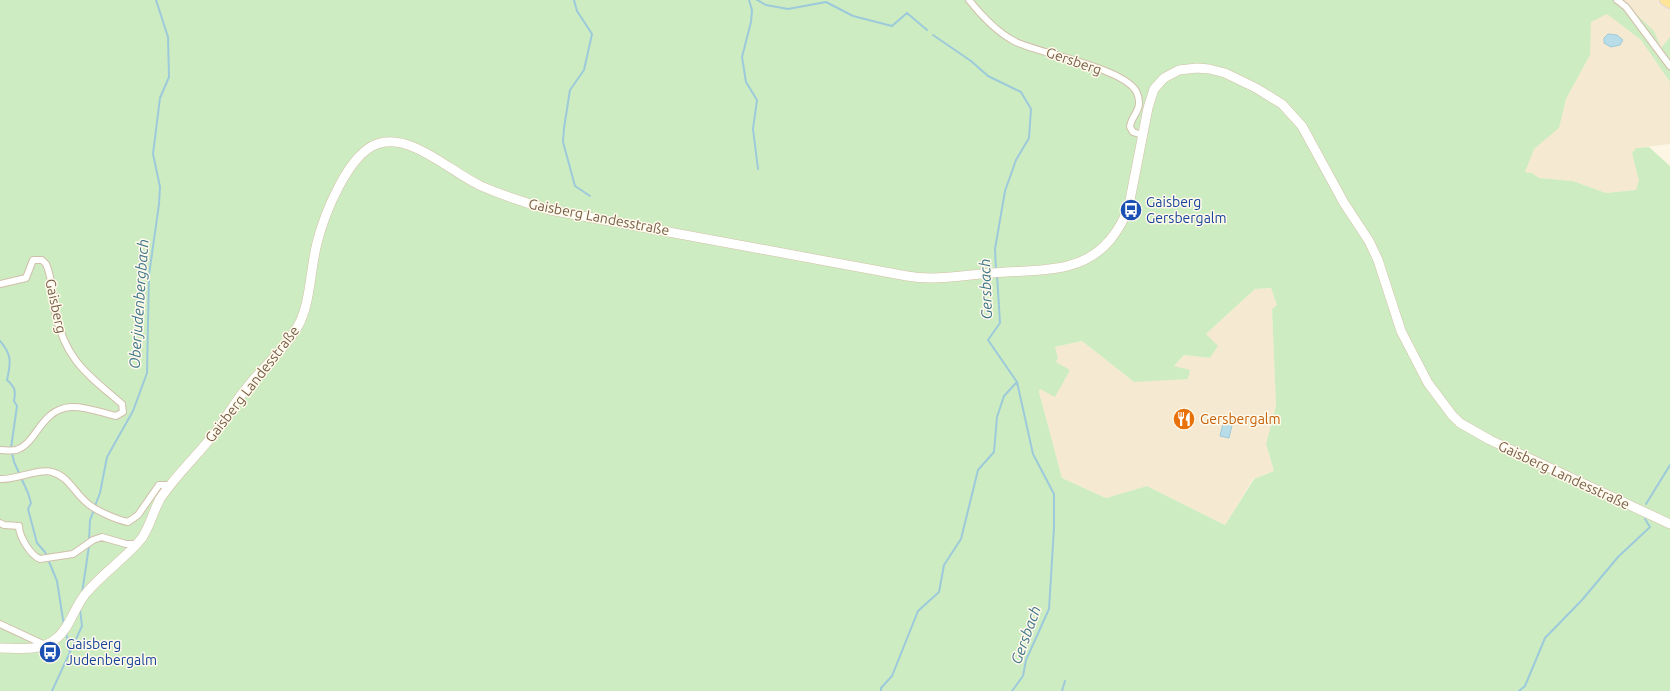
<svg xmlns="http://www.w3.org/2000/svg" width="1670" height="691" font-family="Ubuntu,sans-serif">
<rect width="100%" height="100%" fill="#fdf6e4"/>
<!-- residential -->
<path fill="#f5e9d2" d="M1621 0H1670V37L1661 48Z
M1607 13 1641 40 1670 82V144L1636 148 1632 153 1640 181 1636 190 1606 193 1573 181 1539 178 1532 173 1524 172 1534 149 1559 127 1566 99 1590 55V22Z
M1271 288 1277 305 1272 309 1276 406 1266 444 1274 471 1253 479 1225 525 1147 486 1106 498 1062 478 1039 392 1058 358 1055 347 1082 341 1134 382 1174 366 1184 355 1210 358 1206 334 1255 289Z"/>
<!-- green -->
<path fill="#ceecc2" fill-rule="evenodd" d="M0 0H1621L1654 31 1661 48 1670 37V82L1641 40 1607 14 1591 22 1590 55 1566 99 1559 128 1534 149 1525 172 1532 173 1539 178 1573 181 1606 193 1636 190 1639 181 1632 153 1636 148 1649 147 1670 166V691H0ZM1271 288 1277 305 1272 309 1276 406 1266 444 1274 471 1254 479 1225 525 1147 486 1106 498 1062 478 1039 392 1040 389 1055 397 1070 370 1056 362 1058 358 1055 347 1082 341 1134 382 1188 379 1190 370 1174 366 1184 355 1210 358 1218 346 1206 334 1255 289Z"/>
<!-- water -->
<path fill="#b8dce8" stroke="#9dcada" d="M1608 34 1617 35 1623 40 1620 45 1611 47 1604 43V38Z
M1224 419 1233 421 1229 438 1220 436Z"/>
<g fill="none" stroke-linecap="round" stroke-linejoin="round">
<!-- stream -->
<path stroke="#9dcada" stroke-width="2" d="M574 0 577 11 592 34 584 70 570 90 564 128 563 142 575 186 590 196
M749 0 752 10 751 22 742 57 746 82 757 100 753 129 758 169
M757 0 766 5 788 9 826 2 853 16 892 26 907 13 927 30
M933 35 971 61 988 76 1021 92 1031 109 1029 138 1016 160 1005 191 995 249 996 270
M997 275 1000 323 988 340 1017 382 1033 454 1054 494V528L1049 609 1026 660 1023 676 1012 691
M0 341C12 355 11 362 7 380 15 387 16 391 14 401L17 406 11 448 14 462 28 493 31 503 28 509 37 543 45 552 57 581 64 626
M1646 504 1670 465
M95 506 100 493 107 457 133 411 147 373 149 275 159 204 160 187 153 154 160 98 169 77 168 37 156 0
M89 541 90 520 94 510
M82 593 89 546
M66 632 70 653
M52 691 82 626 80 609
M881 691V688L892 676 918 611 939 592 944 565 961 539 978 470 994 452 997 417 1004 396 1016 383
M1062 691 1065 681
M1519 691 1525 686 1545 638 1582 600 1618 557 1650 527 1645 519"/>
<!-- minor casing -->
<g stroke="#d0bfaa" stroke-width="8">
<path id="minor" d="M969 0C981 15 997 32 1014 41 1039 54 1127 68 1137 93 1144 110 1131 115 1130 127L1133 132 1142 135
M1617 0 1626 7 1670 66
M0 284 26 278 33 260H42L46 264C53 279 52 297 55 312 66 361 87 374 122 404L123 412 116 416C102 413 85 406 71 407 40 409 37 444 16 450 11 451 5 450 0 450
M0 479C16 480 39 468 52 472 68 476 74 492 86 502 94 510 117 520 128 522L138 515 159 485H171
M0 523 4 525 19 526C19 536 30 555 40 559L73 554 93 540 102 537 126 544H136
M0 624 45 645"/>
</g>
<!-- secondary casing -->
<g stroke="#d3c0a7" stroke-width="10">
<path id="secondary" d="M0 648C20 648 40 652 57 638 71 626 75 605 87 592 104 572 126 558 142 538 150 526 153 512 160 499 175 476 197 456 214 434 226 418 236 400 249 385 265 365 285 349 298 326 311 302 310 270 317 243 324 215 348 154 377 144 411 132 452 173 481 186 504 196 526 203 550 210L907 276C936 281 963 275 992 273 1034 269 1080 276 1110 240 1119 229 1125 218 1129 205L1148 108 1154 89 1164 78 1179 70 1197 68 1209 69 1225 73 1256 88 1282 104 1302 126 1344 203 1369 241 1378 260 1401 331 1428 383 1452 415 1460 423 1490 440 1670 524"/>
</g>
<!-- primary casing -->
<g stroke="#dfd8d3" stroke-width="12">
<path id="primary" d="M1665 0 1670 3"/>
</g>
<!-- minor -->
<use href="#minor" stroke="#fff" stroke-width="6"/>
<!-- secondary -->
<use href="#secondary" stroke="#fff" stroke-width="9"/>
<!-- primary -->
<use href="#primary" stroke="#ffe49a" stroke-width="10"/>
</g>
<!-- icons -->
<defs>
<g id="bus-disc" transform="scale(1.15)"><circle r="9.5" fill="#1a4fb4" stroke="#fffaec"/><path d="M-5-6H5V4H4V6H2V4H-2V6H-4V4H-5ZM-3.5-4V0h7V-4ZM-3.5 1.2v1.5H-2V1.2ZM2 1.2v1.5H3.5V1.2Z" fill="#fff"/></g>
<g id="restaurant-disc" transform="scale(1.15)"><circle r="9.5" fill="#e8710a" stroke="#fffaec"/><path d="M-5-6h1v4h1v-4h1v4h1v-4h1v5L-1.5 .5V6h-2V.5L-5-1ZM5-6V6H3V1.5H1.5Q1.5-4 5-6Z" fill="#fff"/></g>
</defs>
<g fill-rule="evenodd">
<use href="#bus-disc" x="1131" y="210"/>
<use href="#restaurant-disc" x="1184" y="419"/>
<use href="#bus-disc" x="50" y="652"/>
</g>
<g text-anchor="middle" stroke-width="3" stroke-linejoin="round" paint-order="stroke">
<!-- street labels -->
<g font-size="14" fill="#785e48" stroke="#fffaec">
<text transform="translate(1074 61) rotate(19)" y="5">Gersberg</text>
<text transform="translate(599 217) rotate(11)" y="5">Gaisberg Landesstraße</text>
<text transform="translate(56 306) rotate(78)" y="5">Gaisberg</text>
<text transform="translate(252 384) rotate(-52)" y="5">Gaisberg Landesstraße</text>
<text transform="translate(1564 475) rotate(25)" y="5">Gaisberg Landesstraße</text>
</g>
<!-- transit labels -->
<g font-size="14" fill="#164399" stroke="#fffaec" text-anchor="start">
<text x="1146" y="207">Gaisberg<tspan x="1146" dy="16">Gersbergalm</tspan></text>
<text x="66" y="649">Gaisberg<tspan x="66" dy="16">Judenbergalm</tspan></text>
</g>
<!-- food labels -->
<g font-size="14" fill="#c56008" stroke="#fffaec" text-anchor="start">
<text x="1200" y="424">Gersbergalm</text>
</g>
<!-- water labels -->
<g font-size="15" font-style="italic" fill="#41778c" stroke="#fffaec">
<text transform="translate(986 289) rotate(-92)" y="5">Gersbach</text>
<text transform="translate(139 304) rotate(-86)" y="5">Oberjudenbergbach</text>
<text transform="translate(1026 635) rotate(-70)" y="5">Gersbach</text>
</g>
</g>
</svg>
